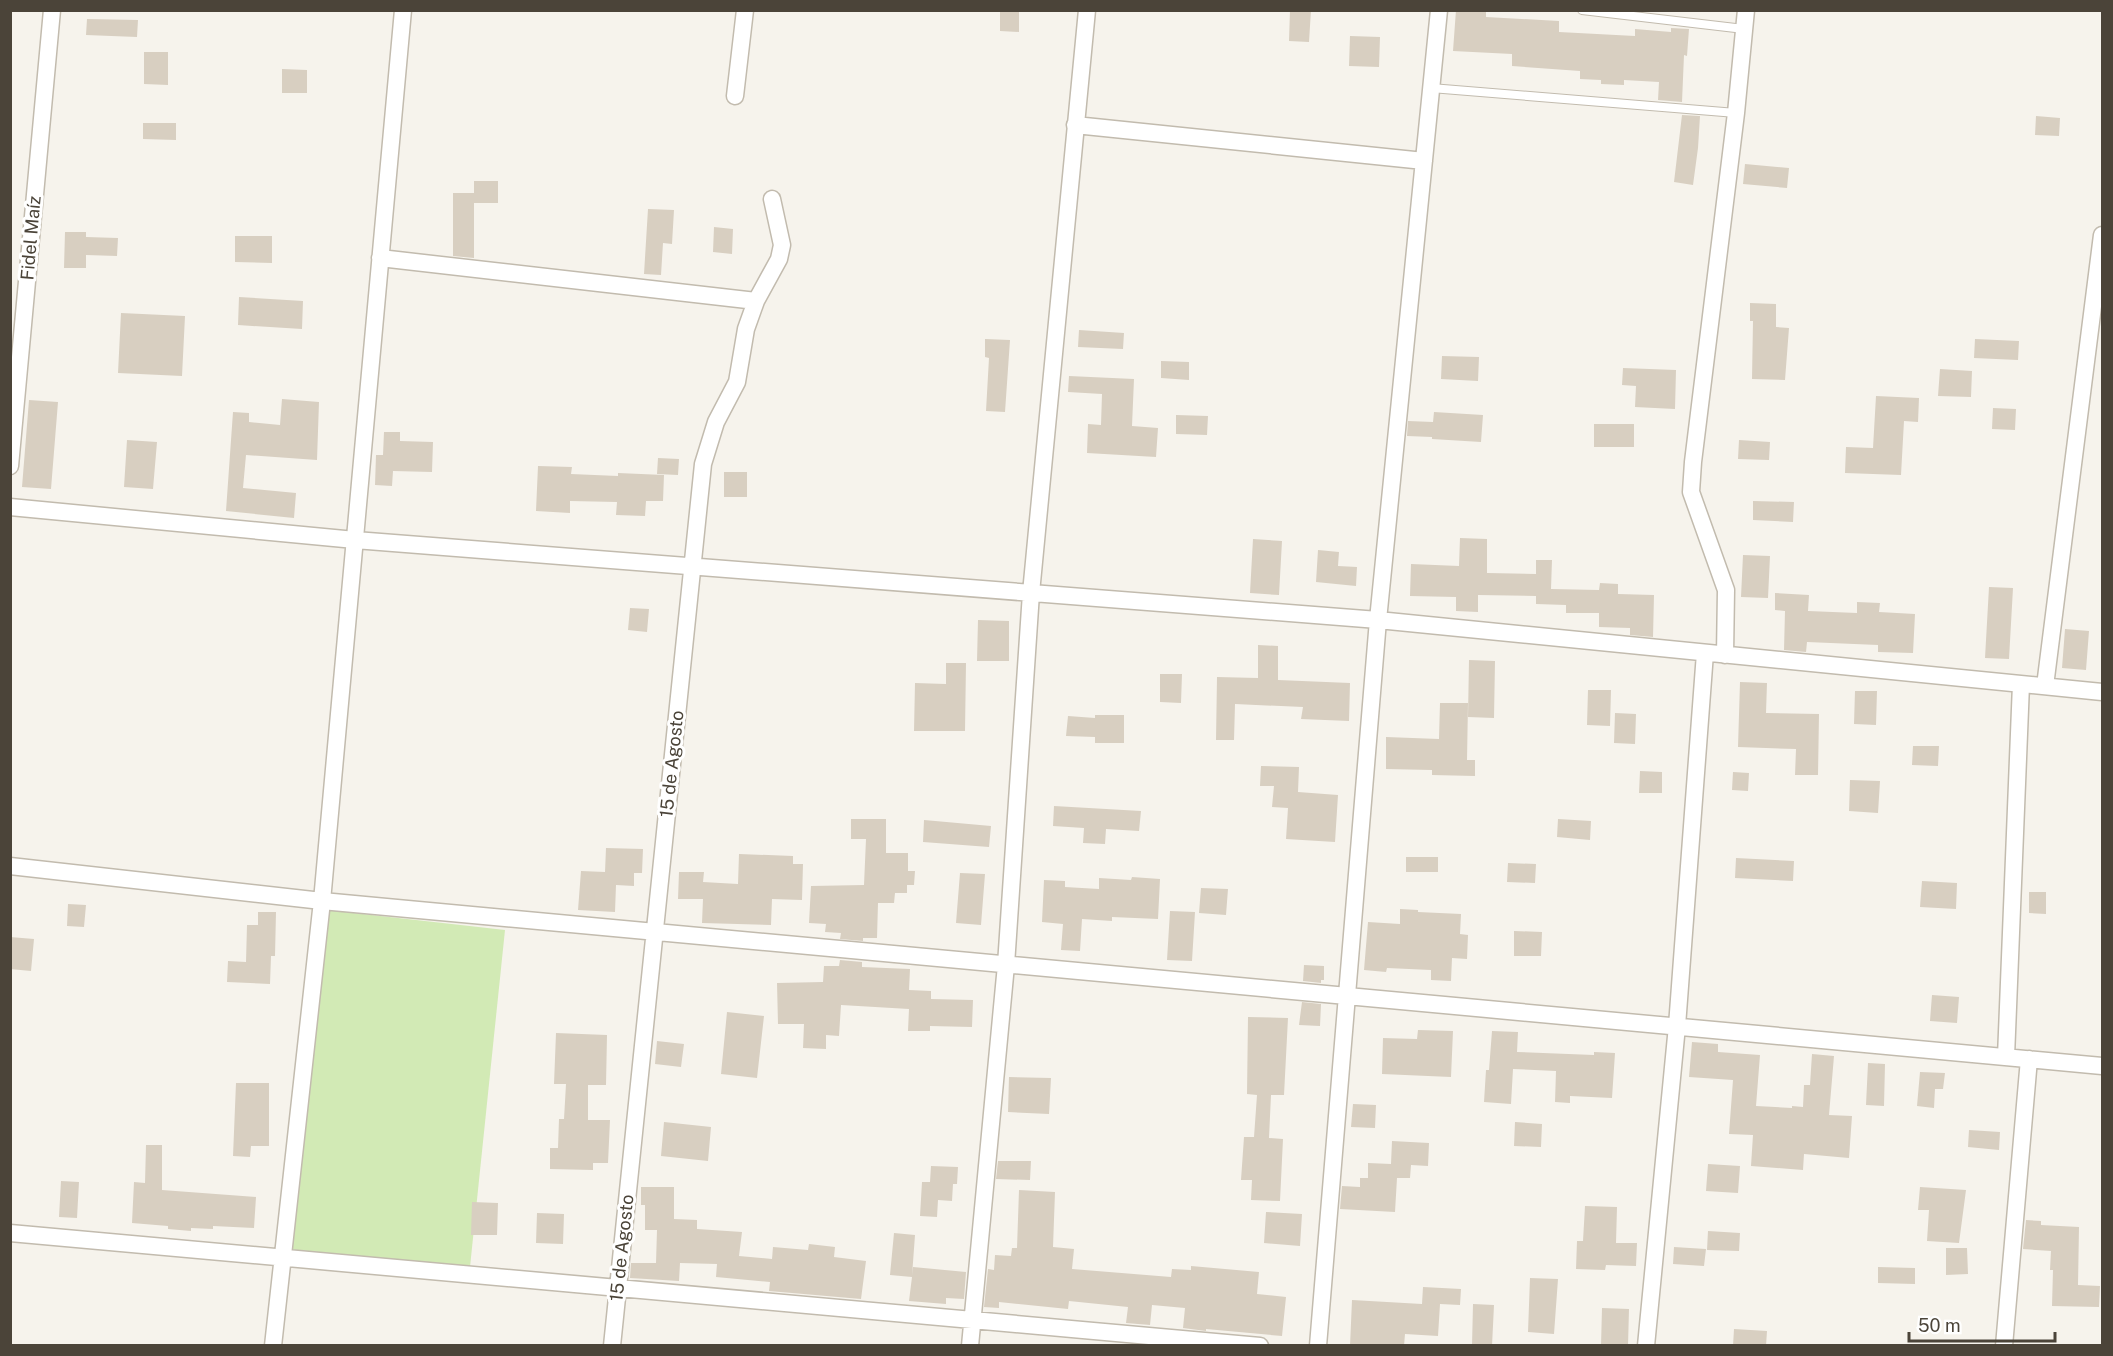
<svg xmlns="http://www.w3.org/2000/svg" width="2113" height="1356" font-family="'Public Sans',sans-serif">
<rect width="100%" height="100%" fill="#f6f3ec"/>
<!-- green -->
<path fill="#d2eab5" d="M327 910 505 930 470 1267 287 1249Z"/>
<!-- building -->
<path fill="#d8cfc1" d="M1000 10H1019V32L1000 31Z
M1290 10H1311L1309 42 1289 41Z
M1456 10H1486V17L1559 21V32L1635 36V29L1671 32V28L1689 29 1687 56 1684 55 1682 102 1658 100 1659 82 1624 80V85L1601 84V80L1580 79V71L1512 66V54L1453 51Z
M87 19 138 20 137 37 86 35Z
M1350 36 1380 37 1379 67 1349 66Z
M144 52H168V85L144 84Z
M282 69 307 70V93H282Z
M1682 115 1700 116 1698 148 1693 185 1674 182Z
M2036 116 2060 118 2059 136 2035 135Z
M143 123H176V140L143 139Z
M1745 164 1789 168 1787 188 1743 184Z
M474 181H498V203H474V258L453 256V193H474Z
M648 209 674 210 672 244 663 243 661 275 644 274Z
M714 227 733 229 732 254 713 252Z
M65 232H86V237L118 238 117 256 86 255V268H64Z
M235 236H272V263L235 262Z
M239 297 303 301 302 329 238 325Z
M1750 303 1776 304V327L1789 328 1785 380 1752 379 1753 321H1750Z
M121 313 185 316 182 376 118 373Z
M1079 330 1124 333 1123 349 1078 347Z
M985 339 1010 340 1005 412 986 411 989 358 985 357Z
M1975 339 2019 341 2018 360 1974 358Z
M1442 356 1479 357 1478 381 1441 379Z
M1161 361 1189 362V380L1161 378Z
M1623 368 1676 370 1675 409 1635 407 1636 386 1622 385Z
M1940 369 1972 371 1971 397 1938 396Z
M1069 376 1134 379 1132 426 1158 428 1156 457 1087 453 1088 424 1101 425 1102 394 1068 392Z
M1876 396 1919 398 1918 422 1904 421 1901 475 1845 473 1846 447 1873 448Z
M282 399 319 402 317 460 246 455 243 488 296 493 294 518 226 511 233 412 249 413V422L280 425Z
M29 400 58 402 51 489 22 487Z
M1993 408 2016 409 2015 430 1992 429Z
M1434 412 1483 415 1481 442 1432 439V437L1407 436 1408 421 1433 422Z
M1176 415 1208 416 1207 435 1176 434Z
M1594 424H1634V447H1594Z
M384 432H400V441L433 442 432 472 393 471 392 486 375 485 376 455H383Z
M127 440 157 442 153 489 124 487Z
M1739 440 1770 442 1769 460 1738 459Z
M658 458 679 459 678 475 657 474Z
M538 466 572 467 571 474 618 476V473L664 475 663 501H646L645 516 616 515 617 502 570 501V513L536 511Z
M724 472H747V497H724Z
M1753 501 1794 502 1793 522 1753 520Z
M1460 538 1487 539V573L1536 574V560H1552L1551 589 1599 590 1600 583 1618 584V594L1654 595 1653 637 1630 635V628L1599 627V613H1566V605L1536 604V596L1478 595V612L1456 611V597L1410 596 1411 564 1459 566Z
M1253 539 1282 541 1279 595 1250 593Z
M1318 550 1339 552 1338 566 1357 567 1356 586 1316 582Z
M1743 555 1770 556 1768 598 1741 597Z
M1989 587 2013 588 2009 659 1985 658Z
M1775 593 1809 595 1808 611 1857 613V602L1880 603 1879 612 1915 614 1913 653 1878 652V645L1807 642 1806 652 1784 650 1785 611 1775 610Z
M630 608 649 609 647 632 628 630Z
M978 620 1009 621V661H977Z
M2065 629 2089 631 2086 670 2062 668Z
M1258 645 1278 646V680L1350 683 1349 721 1301 719 1303 707 1235 704 1234 740H1216L1217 677 1258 678Z
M1469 660 1495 661 1494 718 1468 717Z
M946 663H966L965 731H914L915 683 946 684Z
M1160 674H1182L1181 703 1160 702Z
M1740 682 1767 683 1766 713 1819 714 1818 775H1795L1796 749 1738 747Z
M1588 690H1611L1610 726 1587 725Z
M1855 691H1877L1876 725 1854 724Z
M1440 703H1468L1467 760H1475V776L1432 775V770L1386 769V737L1439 739Z
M1615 713 1636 714 1635 744 1614 743Z
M1095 715H1124V743H1095V737L1066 736 1068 716 1095 718Z
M1913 746H1939L1938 766 1912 765Z
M1261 766 1299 767 1298 792 1338 795 1335 842 1286 839 1288 808 1272 807 1274 786H1260Z
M1640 771 1662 772V793H1639Z
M1733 772 1749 773 1748 791 1732 790Z
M1850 780 1880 781 1878 813 1849 811Z
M1054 806 1141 811 1139 831 1106 829 1105 844 1083 843 1084 828 1053 826Z
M851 819H886V853H908V871H915L914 885H907V893H895L894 903H878L877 938H863V941L840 939 841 933 825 932 826 924 809 923 811 886 864 885 866 839H851Z
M1558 819 1591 821 1590 840 1557 837Z
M924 820 991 826 989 847 923 842Z
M606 848 643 849 642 873H634V886L616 885 615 912 578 910 581 871 605 872Z
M739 854 793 856V864H803L802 900 772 899 771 925 702 923 703 899H678L679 872H704L703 882 738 884Z
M1406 857H1438V872H1406Z
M1736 858 1794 861 1793 881 1735 878Z
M1508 863 1536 864 1535 883 1507 882Z
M960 873 985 874 981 925 956 923Z
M1132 877 1160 879 1158 919 1112 917V921L1082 919 1080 951 1061 950 1063 924 1042 922 1044 880 1065 881V887L1099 889V878L1131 880Z
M1922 881 1957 883 1956 909 1920 907Z
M1201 888 1228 889 1226 915 1199 913Z
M2029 892H2046V914L2029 913Z
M68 904 86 905 84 927 67 926Z
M1400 909 1418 910V912L1461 914 1460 934 1468 935 1467 959 1452 958 1451 981 1431 980V970L1387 968 1386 972 1364 970 1368 922 1400 924Z
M1170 911 1195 912 1192 961 1167 960Z
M258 912H276L275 956H271L270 984 227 982 228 961 246 962 247 925H258Z
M1514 931 1542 932 1541 956H1514Z
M10 937 34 939 31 971 10 969Z
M840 960 862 962V967L910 969 909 990 931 991V999L973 1000 972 1027 930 1026V1031H908L909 1009 841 1005 839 1036 826 1035V1049L803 1048 804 1024H778L777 983 823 982 824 966H839Z
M1304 965 1324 966V980H1321V983L1303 981Z
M1932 995 1959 997 1957 1023 1930 1021Z
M1302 1002 1321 1004 1320 1026 1299 1025Z
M727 1012 764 1016 757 1078 721 1074Z
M1248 1017 1288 1018 1284 1095H1271L1269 1138 1283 1139 1280 1201 1251 1200 1252 1180H1241L1244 1137H1254L1257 1095 1247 1094Z
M1418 1030 1453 1031 1451 1077 1382 1074 1383 1038 1417 1039Z
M1492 1031 1518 1032 1517 1052 1594 1055V1052L1615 1053 1612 1098 1570 1096V1103L1555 1102 1556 1071 1513 1069 1511 1104 1484 1102 1486 1070H1489Z
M556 1033 607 1035 606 1085H588V1120H610L608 1163H593V1170L550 1169V1148H558L559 1119H564L566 1084H554Z
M657 1041 684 1044 681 1067 655 1064Z
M1692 1042 1718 1044V1052L1760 1055 1756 1106 1792 1108V1106L1803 1107 1804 1085H1810L1812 1054 1834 1056 1829 1115 1852 1116 1849 1158 1804 1154 1803 1170 1751 1166 1753 1135 1729 1134 1733 1080 1689 1077Z
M1868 1063 1885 1064 1884 1106 1866 1105Z
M1920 1072 1945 1073 1943 1089H1935L1934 1108 1917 1106Z
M1009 1077 1051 1078 1049 1114 1008 1112Z
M236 1083H269V1146H251L250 1157 233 1156Z
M1353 1104 1376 1105 1375 1128 1351 1127Z
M664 1122 711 1127 708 1161 661 1156Z
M1515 1122 1542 1124 1541 1147 1514 1146Z
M1969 1130 2000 1132 1999 1150 1968 1147Z
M1392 1141 1429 1143 1428 1166 1411 1165 1410 1178H1397L1395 1212 1340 1209 1342 1186 1360 1187V1178H1368V1163L1391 1164Z
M146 1145H162V1190L256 1197 254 1228 213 1226V1229L191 1228V1231L168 1229V1226L132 1223 134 1182 145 1183Z
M998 1161H1031L1030 1180 996 1179Z
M1708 1164 1740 1166 1738 1193 1706 1191Z
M931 1166 958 1167 957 1184H953L952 1201 938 1200 937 1217 920 1216 922 1182H930Z
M61 1181 79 1182 77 1218 59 1217Z
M641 1187H674V1219L697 1220V1229L742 1232 739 1256 772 1259 773 1247 808 1250 809 1244 835 1247 834 1257 866 1261 861 1299 769 1291 770 1282 716 1277 717 1264 680 1263 679 1281 630 1278 631 1263H656L657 1230H645V1205H641Z
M1920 1187 1966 1190 1959 1243 1927 1241 1929 1210H1918Z
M1019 1190 1055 1192 1053 1247 1074 1249 1072 1269 1171 1277 1172 1269 1191 1270V1266L1259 1272 1257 1294 1286 1297 1282 1336 1206 1329V1331L1183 1328 1185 1308 1152 1305 1150 1325 1126 1323 1128 1307 1069 1301 1068 1309 999 1302V1308L984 1307 988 1269 994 1270 995 1255 1011 1256 1012 1248H1017Z
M472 1202 498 1203 497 1235H471Z
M1585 1206 1617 1207 1616 1243H1637L1636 1266 1606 1265 1605 1270 1576 1269 1577 1241H1583Z
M1266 1212 1302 1214 1300 1246 1264 1243Z
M537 1213 564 1214 563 1244 536 1243Z
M2026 1220 2041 1221V1225L2079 1227 2078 1285 2100 1286 2099 1307 2052 1306 2053 1270H2050L2051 1251 2023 1249Z
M1708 1231 1740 1233 1739 1251 1707 1250Z
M894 1233 915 1235 912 1276 913 1267 966 1272 964 1299 946 1298V1304L909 1301 912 1277 890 1275Z
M1674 1247 1706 1249 1704 1266 1673 1264Z
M1946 1248H1967L1968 1274 1946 1275Z
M1878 1267 1915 1268V1284L1878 1283Z
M1530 1278 1558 1279 1554 1334 1528 1332Z
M1423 1287 1461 1289 1460 1305 1440 1304 1438 1336 1405 1334 1404 1346H1350L1352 1300 1422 1304Z
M1473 1304 1494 1305 1492 1346H1472Z
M1602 1308 1629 1309 1628 1346H1601Z
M1734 1329 1767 1331 1766 1346H1733Z"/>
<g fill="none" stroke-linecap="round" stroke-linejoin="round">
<!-- service casing -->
<g stroke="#c2bbae" stroke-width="10">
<path id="service" d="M1582 10 1744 29
M1431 88 1736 113"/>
</g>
<!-- minor casing -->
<g stroke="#c2bbae" stroke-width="19">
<path id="minor" d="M735 96 745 10
M1075 125 1424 161
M380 258 756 301
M10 466 52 10
M10 507 355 540 1378 620 2102 692
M1725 655 1726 590 1691 492 1693 462 1736 113 1746 10
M2045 686 2102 235
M10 866 322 901 2102 1066
M2006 1057 2021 684
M10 1233 1260 1346
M273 1346 322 901 403 10
M612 1346 703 464 716 422 737 382 746 329 756 301 779 259 782 245 772 199
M970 1346 1006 965 1031 593 1087 10
M1318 1346 1378 620 1439 10
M1646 1346 1677 1026 1705 653
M2004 1346 2029 1059"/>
</g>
<!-- service -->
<use href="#service" stroke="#fff" stroke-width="8"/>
<!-- minor -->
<use href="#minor" stroke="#fff" stroke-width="16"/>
</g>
<g text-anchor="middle" stroke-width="6" stroke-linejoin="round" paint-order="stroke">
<!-- street labels -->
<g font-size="18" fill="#4b4439" stroke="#fff">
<text transform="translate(31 238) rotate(-85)" y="6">Fidel Maíz</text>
<text transform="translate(672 764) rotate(-84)" y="6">15 de Agosto</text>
<text transform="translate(622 1248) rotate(-84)" y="6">15 de Agosto</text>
</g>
</g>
<!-- border -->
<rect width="2113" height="1356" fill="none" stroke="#4b4439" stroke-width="24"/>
<!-- scale -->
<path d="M1909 1332v9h146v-9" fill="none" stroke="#4b4439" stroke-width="3"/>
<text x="1918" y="1332" font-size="18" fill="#4b4439" stroke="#ffffff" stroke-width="4.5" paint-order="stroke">50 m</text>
</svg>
